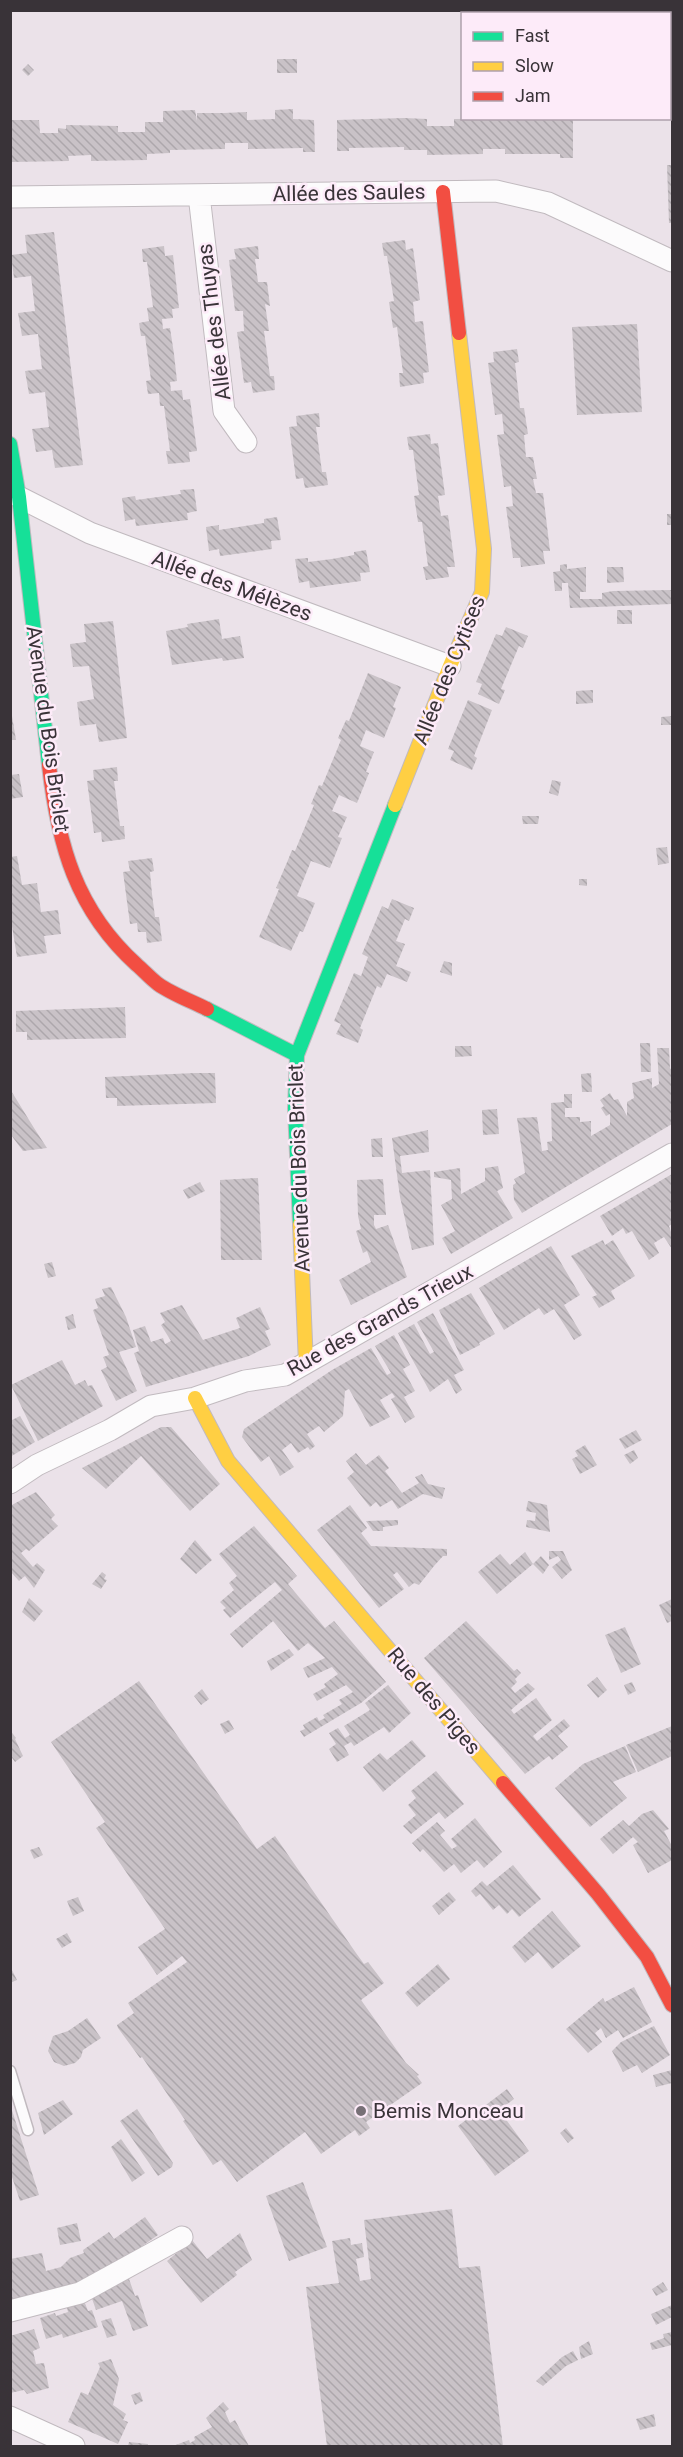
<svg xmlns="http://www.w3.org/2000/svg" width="683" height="2457" font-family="Roboto,sans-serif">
<defs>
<pattern id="building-back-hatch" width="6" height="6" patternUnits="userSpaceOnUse" patternTransform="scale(1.5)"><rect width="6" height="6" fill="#c9c2c7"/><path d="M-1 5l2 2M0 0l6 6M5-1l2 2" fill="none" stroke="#ada7ac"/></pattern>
</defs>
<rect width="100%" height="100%" fill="#ebe2e9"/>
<!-- building -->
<path fill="url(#building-back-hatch)" d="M482 10H495V14H482Z
M277 59H297V73H277Z
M28 64 34 70 28 76 22 70Z
M293 109V119L314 120 315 152H303V148L248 149V143H225V149L170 150V153L147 154V160L91 161V155L68 156 69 161 12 162 10 157V120H39L40 133H58V128L66 129V125L118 126V132H145V122H163V111L195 110 197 121V113H224L247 112V120L275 119V110Z
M404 118 427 119V126H454V119L573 118V158H560V154H505V149H483V154L427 155V150H404V147L349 148V151H337V120Z
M667 165H672V223H669Z
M54 232 83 465 55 468 52 450 36 452 32 429 49 427 45 392 29 394 25 371 42 369 38 334 22 336 18 313 35 311 31 276 14 278 11 255 27 253 25 235Z
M405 240 406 250 413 248 420 300 413 302 415 322 423 321 429 372 423 373 424 383 400 387 399 373H403L397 327 393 328 389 302 394 301 387 256H384L382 243Z
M164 246 165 256 173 255 179 308 172 309 173 318 162 319 163 329 170 328 174 354 177 381 170 382 171 391 182 390 183 400 190 399 197 451 189 452 190 462 168 464 166 451H170L164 406H160L159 393 148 394 146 381 151 380 145 336H141L139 323 149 321 147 308 153 307 147 262H143L142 249Z
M258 246 259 259H255L258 282H267L270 306 265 304 269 331H264L270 376H274L275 390 253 393 251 382 244 383 237 332 244 331 243 311H235L229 260 236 259 234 249Z
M637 324 642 412 577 415 572 327Z
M517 349 519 362 515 363 520 408H524L528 434 524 435 526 457H533L537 479H533L536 493H543L550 551H543L545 564 521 567 520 558H513L506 507 513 506 511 486 504 487 497 435 504 434 502 414 495 415 488 363 494 362 493 352Z
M319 413 320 427H316L322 472H326L328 485 305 488 303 478 296 479 289 427 297 426 296 416Z
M430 434 431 444 438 443 445 495 438 496 441 516 448 515 455 567H447L449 577 426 580 423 567 428 566 422 522H418L414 496 419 495 413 450H409L407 437Z
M194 489 197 511 187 513 188 520 136 526 135 519 125 521 122 498 135 496 136 500 158 497 181 494 180 490Z
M667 514H672V525H667Z
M277 517 281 540 271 541 272 549 220 556 219 549 209 551 206 527 219 525V530L264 523V519Z
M366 550 370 572 360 573 361 581 310 588 309 581 299 583 295 559 308 558V562L332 559 354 555V552Z
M567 564V569L586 567V592H580V599H602V593L613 591 671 590 672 604 570 608 568 583H562V591H555L553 572 560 571V565Z
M607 567H623L624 582 607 583Z
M617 610H632V624H617Z
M219 619 222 639 240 636 244 658 223 661 222 658 172 665 166 631 188 627 187 624Z
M113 621 127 738 99 742 96 724 80 726 77 702 94 699 89 666 73 667 70 644 86 642 84 624Z
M506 627 528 636 523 648 519 646 501 689 505 690 499 704 478 694 482 684 476 682 496 634 502 636Z
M368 673 401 687 393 707 396 708 384 738 366 730 360 746 374 752 366 772 369 773 357 803 339 795 332 811 347 817 338 837 342 838 330 868 311 861 297 896 315 903 303 932 300 931 291 951 259 937 279 889 276 888 288 860 292 850 295 851 314 805 311 804 319 785 322 786 341 740 338 738 346 720 349 721Z
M593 690V703L576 704V691Z
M468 700 492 710 474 756 477 758 472 770 450 760 454 751 448 749Z
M10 716H12L16 740H10Z
M672 716V725H661V717Z
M117 767 118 781H114L120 826H124L125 839 102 842 101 832 94 833 87 781 94 780 93 770Z
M19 774 23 797 10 799V775Z
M552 780 561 782 558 796 549 793Z
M522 816H539L538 824H523Z
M667 847 669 863 658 865 656 848Z
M17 856 22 885 37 883 41 912 58 910 61 934 44 936 47 953 17 957 10 914V857Z
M152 858 154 871 150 872 152 894 155 917H159L162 941 147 943 146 932H138L137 923 130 924 123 872 130 871 128 861Z
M579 879H587V886L579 885Z
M392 899 414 908 409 921 405 919 396 941 405 944 396 966 411 972 407 982 387 974 381 988 377 986 360 1028 363 1030 358 1043 336 1034 341 1024 334 1021 354 973 361 976 368 957 362 954 382 906 388 909Z
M444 961 452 963V976L440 972Z
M125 1007 126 1038 27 1040V1032H16V1011Z
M640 1043H650L651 1072H641Z
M455 1046H471L472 1056 455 1057Z
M657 1048H669L670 1069 672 1068V1124L522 1213 514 1200 513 1185 516 1183 514 1179 525 1173 517 1118 537 1117 542 1151 548 1150 547 1142 552 1141 551 1103 564 1102V1094H572V1108H565V1117H580V1122L591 1121V1136L610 1125V1114L606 1116 601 1108 604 1106 600 1100 610 1093 614 1100 618 1099 627 1116V1102L634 1098 632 1083 652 1078V1088L659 1084Z
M195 1073H215L216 1103 117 1106V1098H106L105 1077Z
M591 1073 592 1092H582L581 1074Z
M10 1089 34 1128 47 1148 23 1151 14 1139 10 1133Z
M497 1109 499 1134 483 1135 482 1110Z
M428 1130 429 1152 400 1156 402 1173 430 1170 434 1245 412 1250 400 1197 392 1138Z
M382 1138 383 1157H372L371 1139Z
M498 1166 503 1188 497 1191 513 1218 451 1254 442 1238 455 1231 441 1205 452 1199 451 1180 434 1177V1172L460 1168 461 1194 485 1181V1168Z
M672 1174V1224L669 1226 672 1235V1249L664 1237 654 1243 659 1253 649 1260 632 1231 626 1234 623 1228 612 1236 600 1216Z
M258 1178 262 1260H221L220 1180Z
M383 1179 386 1215H374V1225L376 1229 388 1225 407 1277 351 1305 339 1280 371 1262 367 1251 363 1253 356 1231 361 1229 358 1216 357 1180Z
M200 1182 205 1191 188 1199 183 1190Z
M603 1240 605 1245 613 1240 635 1276 611 1291 615 1299 599 1308 592 1297 597 1295 571 1256Z
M551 1246 580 1295 564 1305 582 1335 574 1340 554 1309 544 1315 539 1308 504 1330 479 1288Z
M52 1262 56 1276 48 1278 44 1264Z
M111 1287 126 1317 136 1347 119 1352 137 1391 116 1401 101 1370 107 1367 103 1357 109 1355 93 1310 98 1308 95 1299 105 1296 102 1289Z
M471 1293 495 1334 479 1343 480 1345 460 1355 439 1310Z
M182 1305 203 1340 240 1328 236 1318 260 1307 270 1329 265 1331 271 1345 249 1356 146 1387 134 1353 139 1351 133 1330 145 1326 151 1342 163 1338 165 1344 171 1341 161 1325 165 1322 160 1313Z
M433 1313 464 1370 454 1375 462 1390 456 1394 448 1379 430 1392 398 1333 414 1324 430 1354 434 1352 417 1322Z
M73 1314 76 1328 68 1330 65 1317Z
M394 1335 410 1365 403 1369 415 1391 404 1397 415 1417 405 1423 391 1399 395 1397 392 1393 380 1400 390 1417 370 1427 349 1389 345 1391 343 1416 324 1432 319 1426 307 1434 315 1446 310 1450 308 1447 298 1453 291 1443 282 1450 294 1467 280 1476 269 1456 261 1462 242 1437 244 1429 332 1370 371 1348 387 1375 391 1373 375 1346Z
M62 1360 75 1385 85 1380 88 1386 92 1385 103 1406 38 1441 11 1385Z
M20 1416 35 1442 10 1457V1421Z
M161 1427H171L220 1484 190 1511 141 1456 106 1489 82 1468Z
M636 1430 642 1440 625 1449 619 1439Z
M585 1445 597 1465 580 1474 572 1459 578 1456 575 1451Z
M634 1450 638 1458 630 1464 624 1455Z
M356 1453 366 1465 379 1455 389 1468 385 1471 402 1493 419 1483 415 1477 422 1474 428 1484 445 1488 442 1499 423 1494 398 1509 392 1500 380 1507 376 1502 370 1507 347 1478 354 1472 346 1461Z
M36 1492 55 1515 51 1519 58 1526 29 1551 26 1549 21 1553 33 1567 37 1563 45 1570 34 1588 25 1576 19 1581 10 1571V1506Z
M528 1501 547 1505 550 1532 526 1527 527 1520 535 1521 536 1513 526 1511Z
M350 1505 367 1528 361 1533 371 1546 447 1549V1556H443L434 1566 419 1585 414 1583 409 1587 397 1572 393 1575 404 1589 379 1608 317 1530Z
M398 1520V1525L383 1527V1531H373L366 1521Z
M254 1526 297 1576 288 1584 325 1628 334 1621 386 1682 361 1703 304 1737 300 1731 305 1729 303 1725 317 1717 319 1721 325 1718 323 1715 342 1704 339 1700 353 1692 346 1685 317 1701 313 1694 326 1687 324 1684 338 1674 332 1667 308 1678 303 1668 325 1658 308 1643 298 1651 273 1621 242 1648 230 1634 282 1590 275 1582 230 1618 223 1610 226 1608 220 1602 234 1590 229 1583 237 1576 219 1554Z
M195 1540 212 1560 196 1574 180 1559Z
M549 1551H563L572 1570 562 1579 552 1567 561 1560 558 1556 549 1560Z
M525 1552 533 1564 497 1594 478 1572 500 1554 510 1565Z
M541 1556 549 1565 543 1574 533 1564Z
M102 1572 106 1575 104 1579 107 1580 101 1589 92 1584Z
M29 1598 43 1611 34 1622 22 1612Z
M672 1599V1621L667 1623 659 1605Z
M466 1621 514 1671 517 1669 521 1673 515 1679 517 1682 511 1688 515 1693 528 1683 535 1689 511 1710 514 1714 536 1698 552 1720 533 1736 537 1741 564 1719 570 1726 558 1736 568 1747 552 1760 549 1756 525 1774 424 1658Z
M625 1627 641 1664 621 1673 605 1635Z
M289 1649 294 1655 271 1671 267 1661Z
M597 1677 607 1690 598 1698 587 1685Z
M139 1681 257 1849 275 1836 356 1953 364 1964 368 1962 384 1983 361 2000 406 2063 419 2075 417 2076 422 2083 366 2122 370 2128 359 2136 355 2130 321 2154 305 2132 237 2182 221 2160 213 2165 183 2121 185 2120 142 2057 140 2058 118 2028 117 2025 134 2013 128 2003 187 1962 182 1956 157 1975 138 1947 165 1929 96 1828 105 1822 51 1742Z
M632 1682 636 1691 628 1695 624 1685Z
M388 1685 411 1713 389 1733 384 1727 354 1746 351 1742 344 1746 349 1755 337 1762 329 1749 336 1744 329 1733 338 1728 345 1738 350 1735 344 1726 370 1710 365 1703Z
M202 1689 209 1699 201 1705 194 1696Z
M229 1720 234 1729 225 1734 220 1724Z
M672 1726V1756L638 1772 626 1745Z
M10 1730 16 1738 15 1739 23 1756 15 1762 10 1755Z
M412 1740 426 1756 383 1792 363 1767 380 1753 387 1760Z
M625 1746 636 1772 613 1782 627 1798 590 1827 555 1788 583 1764Z
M436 1771 464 1804 445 1819 439 1812 411 1834 403 1826 416 1815 408 1805 416 1798 411 1791Z
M653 1810 669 1829 664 1831 672 1846V1860L648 1873 633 1845 638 1842 633 1837 613 1854 600 1839 623 1820 629 1826 642 1814Z
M475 1818 502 1852 484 1868 477 1860 461 1873 454 1864 444 1872 423 1849 420 1852 412 1843 437 1822 445 1831 440 1835 452 1849 457 1846 451 1839Z
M39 1847 43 1855 34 1859 30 1850Z
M513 1865 541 1899 519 1917 512 1909 507 1914 499 1905 493 1910 480 1894 476 1897 471 1891 482 1881 487 1886Z
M449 1892 456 1900 439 1915 432 1906Z
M78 1897 84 1911 73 1916 67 1901Z
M552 1911 581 1946 552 1969 538 1952 525 1963 512 1947Z
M67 1933 72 1942 62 1948 56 1939Z
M438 1964 450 1979 417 2007 405 1993Z
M10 1966 17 1980 10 1983Z
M634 1987 652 2022 623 2038 618 2030 606 2038 601 2028 595 2033 602 2042 588 2053 566 2029 603 1998 605 2002Z
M87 2018 101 2038 83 2050 81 2057 75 2063 64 2066 54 2062 48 2051 53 2036 68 2031Z
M654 2026 670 2055 642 2073 637 2065 623 2072 612 2051 621 2042Z
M672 2070V2083L656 2087 653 2075Z
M507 2089 514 2099 499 2110 529 2151 495 2176 458 2126Z
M63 2100 73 2114 44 2135 38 2113Z
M10 2104 39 2195 20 2201 10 2171Z
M137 2109 173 2163 172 2167 158 2176 120 2121Z
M566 2128 574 2138 568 2143 560 2133Z
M121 2139 145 2173 132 2182 111 2147Z
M303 2182 327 2247 289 2261 266 2196Z
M452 2209 459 2268 480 2266 503 2446H327L306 2287 339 2283 332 2241 350 2238 351 2245 362 2243 364 2257 356 2259 360 2281 371 2279 364 2220Z
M145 2217 158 2235 96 2278 72 2289 10 2301V2259L42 2253 46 2271 61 2267 70 2258 84 2253 83 2250 109 2232 114 2239Z
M77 2223 81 2241 60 2245 57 2228Z
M240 2233 252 2260 235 2272 237 2275 201 2303 167 2261 192 2240 207 2259Z
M129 2279 135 2296 138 2295 148 2326 133 2331 122 2301 96 2310 90 2293Z
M663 2282 668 2290 656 2296 652 2289Z
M83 2298 88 2311 92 2310 98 2327 63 2338 62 2334 46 2339 40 2318 55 2313 56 2316 68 2312 66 2304Z
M672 2305V2317L656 2325 651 2314Z
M111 2318 117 2335 107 2338 101 2321Z
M34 2329 40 2348 33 2351 36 2364 44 2363 49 2388 27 2394 24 2390 10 2393V2336Z
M672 2332V2345L652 2350 650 2343 664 2338 663 2334Z
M589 2341 593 2354 581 2359 579 2347Z
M573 2351 578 2360 566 2366 543 2386 536 2381 562 2357Z
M111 2359 119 2379 113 2405 126 2414 123 2420 128 2422 118 2444 68 2422 81 2392 88 2395 100 2367 98 2363Z
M140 2392 143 2401 135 2405 131 2395Z
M223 2402 229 2409 225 2412 230 2423 235 2420 249 2446H173L189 2440 190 2443 195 2440 194 2437 212 2427 206 2418Z
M654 2414 656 2426 640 2430 636 2419Z
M129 2442 148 2444V2446H128Z"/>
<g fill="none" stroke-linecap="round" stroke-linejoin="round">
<!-- lane casing -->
<g stroke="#c1babf" stroke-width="13">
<path id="lane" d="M10 2071 28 2130"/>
</g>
<!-- street casing -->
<g stroke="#c1babf" stroke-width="23">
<path id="street" d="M199 195 224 411 246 442
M10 197 496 191 548 203 672 261
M19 497 90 533 450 666
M10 1483 37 1465 110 1430 151 1406 195 1398 245 1381 285 1375 672 1154
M10 2311 80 2293 182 2237
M10 2417 74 2446"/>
</g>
<!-- fast casing -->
<g stroke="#c1babf" stroke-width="16">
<path id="fast" d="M10 444 19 497 49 765
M207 1009 297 1055 295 1108 300 1224
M297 1055 395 805"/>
</g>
<!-- slow casing -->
<g stroke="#c1babf" stroke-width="16">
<path id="slow" d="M395 805 450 666 482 592 484 549 459 333
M300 1224 306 1364
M195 1398 228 1461 503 1783"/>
</g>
<!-- jam casing -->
<g stroke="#c1babf" stroke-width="16">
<path id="jam" d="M443 192 459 333
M49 765C58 845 76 910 137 965 144 971 151 979 158 984 172 994 191 1001 207 1009
M503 1783 598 1894 647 1957 672 2005"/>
</g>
<!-- lane -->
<use href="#lane" stroke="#fcfbfc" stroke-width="10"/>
<!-- street -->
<use href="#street" stroke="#fcfbfc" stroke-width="21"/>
<!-- fast -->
<use href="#fast" stroke="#16e098" stroke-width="14"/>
<!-- slow -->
<use href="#slow" stroke="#ffcf43" stroke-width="14"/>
<!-- jam -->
<use href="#jam" stroke="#f24e42" stroke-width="14"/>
</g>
<!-- markers -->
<circle fill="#777076" stroke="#fdebf9" stroke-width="2" cx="361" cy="2111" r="6"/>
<g text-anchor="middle" stroke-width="5" stroke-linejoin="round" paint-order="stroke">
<!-- street labels -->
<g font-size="21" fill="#393338" stroke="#fdebf9">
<text transform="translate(349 193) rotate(-1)" y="7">Allée des Saules</text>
<text transform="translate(214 322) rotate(-97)" y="7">Allée des Thuyas</text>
<text transform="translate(232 586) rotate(20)" y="7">Allée des Mélèzes</text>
<text transform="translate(449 670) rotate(-68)" y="7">Allée des Cytises</text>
<text transform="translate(48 729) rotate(82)" y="7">Avenue du Bois Briclet</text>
<text transform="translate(299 1168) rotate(-92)" y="7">Avenue du Bois Briclet</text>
<text transform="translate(380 1320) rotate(-29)" y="7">Rue des Grands Trieux</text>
<text transform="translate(434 1701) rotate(50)" y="7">Rue des Piges</text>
</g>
<!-- poi labels -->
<g font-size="21" fill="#393338" stroke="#fdebf9" text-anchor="start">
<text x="373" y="2118">Bemis Monceau</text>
</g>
</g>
<!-- border -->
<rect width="683" height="2457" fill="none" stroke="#393338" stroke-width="24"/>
<!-- legend -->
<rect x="461" y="12" width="210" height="108" fill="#fdebf9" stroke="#afa1ac" stroke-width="1.5"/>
<rect x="473" y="32" width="30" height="9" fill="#16e098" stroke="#afa1ac" stroke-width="1.5"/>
<text x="515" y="42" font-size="18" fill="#393338">Fast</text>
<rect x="473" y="62" width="30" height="9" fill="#ffcf43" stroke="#afa1ac" stroke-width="1.5"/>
<text x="515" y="72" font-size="18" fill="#393338">Slow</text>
<rect x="473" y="92" width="30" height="9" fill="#f24e42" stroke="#afa1ac" stroke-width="1.5"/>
<text x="515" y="102" font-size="18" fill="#393338">Jam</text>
</svg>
